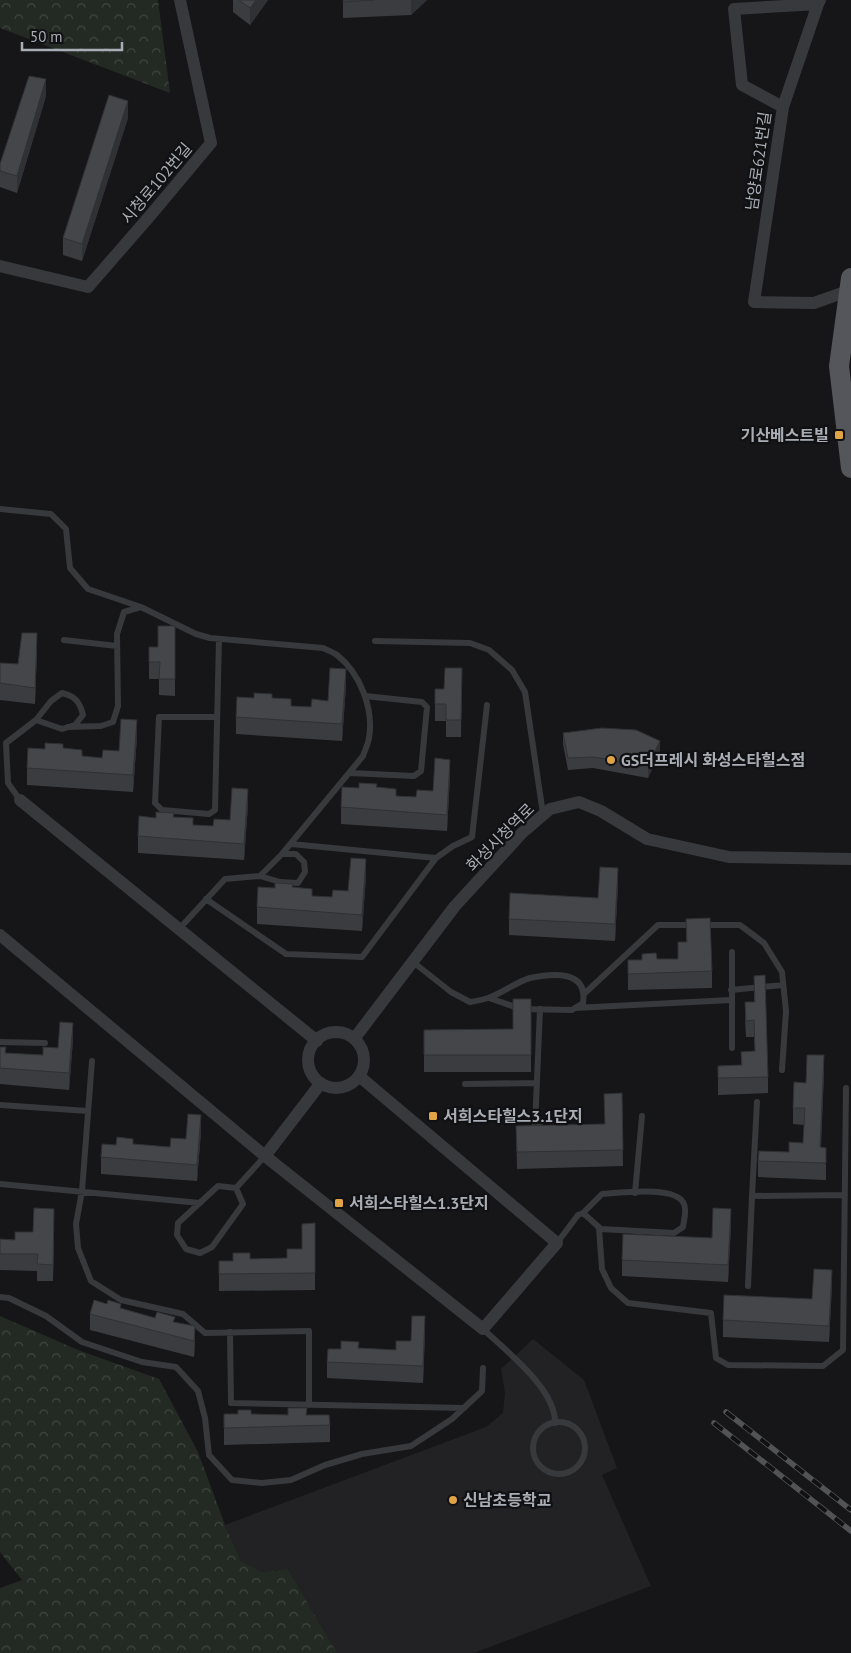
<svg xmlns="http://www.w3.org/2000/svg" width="851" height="1653" font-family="'PT Sans','Noto Sans KR',sans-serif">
<defs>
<pattern id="forest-crowns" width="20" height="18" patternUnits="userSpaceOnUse" patternTransform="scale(1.25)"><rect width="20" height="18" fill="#232a23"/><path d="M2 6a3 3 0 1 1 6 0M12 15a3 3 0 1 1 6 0" fill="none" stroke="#404641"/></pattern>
</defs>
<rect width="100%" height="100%" fill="#161618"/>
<!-- built -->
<path fill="#222225" d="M533 1339 584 1380 617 1468 602 1475 651 1586 474 1653H337L288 1569 262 1572 241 1561 225 1525 486 1427 503 1413 505 1393 501 1369Z"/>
<!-- forest -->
<path fill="url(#forest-crowns)" d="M0 0H158L170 93 0 28Z
M0 1316 78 1350 159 1379 198 1452 225 1525 241 1561 262 1572 288 1569 337 1653H0V1588L22 1580 0 1552Z"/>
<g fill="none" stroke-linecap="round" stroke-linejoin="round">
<!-- service -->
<path stroke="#37393c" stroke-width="6" d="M0 509 51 514 66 529 70 568 88 589 141 607
M64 640 117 646
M375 641 470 643 489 650 512 670 525 692 543 814
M217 717H159L155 803 162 810 209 814 215 810 219 639
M68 727 101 726 113 722 118 706 117 634 124 612 141 607 196 634 210 638 323 648C327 650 333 652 337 655 360 673 374 709 369 738 368 744 365 750 363 756L282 854
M350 773 414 776 421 771 427 707 422 702 365 696
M20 800 8 783 6 743 36 720 51 701 62 693C75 696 80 702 83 715L75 725 62 729 36 720
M291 844 436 858
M206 899 286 954 362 957 436 858 453 846 472 837 487 705
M703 925H740L764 943 782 972 786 1011 782 1070
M179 929 225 879 260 876 282 854H296L304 862 305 872 298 883 280 882 260 876
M413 962 451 992 470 1002C476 1001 482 1000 488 998 503 993 516 982 530 978 553 973 588 970 583 1003L572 1010 521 1009 489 998
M731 990 783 985
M584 994 658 925H693
M575 1008 731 1000
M540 1009 535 1127H541
M0 1042 45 1043
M732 1048V952
M92 1061 82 1191 76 1224 78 1248 91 1281 121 1300 183 1314 205 1333 309 1331V1405
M465 1084 537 1083
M0 1105 88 1111
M0 1184 200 1203
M218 1186 236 1188 243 1204 212 1247 200 1253 186 1249 177 1235 178 1223Z
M236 1188 265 1156
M635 1193 642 1116
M752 1196 757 1102
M599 1228 602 1269 611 1288 628 1303 711 1313 716 1358 728 1365 823 1366 843 1350 846 1088
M557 1243 578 1215 583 1213 602 1194C619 1193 677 1185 684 1204 687 1210 684 1220 683 1227L674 1233 601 1229 583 1213
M748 1286 752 1196 845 1195
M0 1297 9 1298 46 1316 82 1342 142 1362 176 1367 198 1391 205 1418 209 1455 232 1480 262 1483 291 1480 325 1465 362 1454 411 1446 452 1419 482 1391 483 1368
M483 1329C506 1351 556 1389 555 1423
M230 1332 231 1403 464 1408
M533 1448a26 26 0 1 1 52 0a26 26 0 1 1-52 0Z"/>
<!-- minor -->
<path stroke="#37393c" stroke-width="12" d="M820 0 818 4 734 9 742 85 783 107 754 302 814 303 851 290
M783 107 818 4
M0 266 88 287 149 217 211 143 180 0
M20 800 317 1041
M0 935 265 1156 483 1329 557 1243 359 1076
M308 1060a28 28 0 1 1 56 0a28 28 0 1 1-56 0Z
M354 1039 455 906 522 833 550 809 579 802 601 811 647 839 729 857 851 859
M265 1156 321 1083"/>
<!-- primary -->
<path stroke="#54565b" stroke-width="20" d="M851 278 839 366 851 468"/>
<!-- rail casing -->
<g stroke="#515357" stroke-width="5.5">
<path id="rail" d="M726 1412 851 1510
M714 1423 851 1531"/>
</g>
<!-- rail -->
<use href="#rail" stroke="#111113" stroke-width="4" stroke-dasharray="11" stroke-linecap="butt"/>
</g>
<!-- wall -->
<path fill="#3b3c40" d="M233 0H268L250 25 233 12Z
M343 0H427L411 15 343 18Z
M46 96 17 193 0 187V164Z
M128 118 82 261 63 255V238Z
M175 626V696L159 695V679H149V662L158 647Z
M37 650 35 704 0 700V663L18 664Z
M462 668 461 737H446V721H435V689H444Z
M346 686 342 741 236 734V717L254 698H272L291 706 311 707 328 701Z
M563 733 660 752 648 778 593 768 568 770 563 744Z
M137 737 133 792 27 785V768L45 749 63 748 82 756 102 758 119 751Z
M450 776 447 831 341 824V807L377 787 396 796 416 797 433 791Z
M248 805 244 860 138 853V836L156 818 174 817 193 825 213 826 230 820Z
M366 876 362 931 257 924V907L275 888 293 887 312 896 332 897 348 891Z
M618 885 615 941 509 935V919L598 898Z
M686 919 712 971V988L628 990V960L678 959V942H686Z
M754 976 768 1077V1093L718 1095V1066L741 1065V1052L755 1051 754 1037H746L745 1019V1002H754Z
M531 999V1072H424V1030L513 1029Z
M73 1040 69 1090 0 1084V1047L6 1053 43 1055Z
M824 1072 821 1147 826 1165V1180L758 1177V1161L789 1152 803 1143 804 1125 793 1124V1108L806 1083Z
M622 1093 623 1166 517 1169 516 1126 604 1124Z
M201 1132 197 1181 101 1174V1157L133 1144 170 1147Z
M315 1223V1290L219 1291V1261H233L250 1259 287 1258 302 1249Z
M54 1225 53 1281H37V1271L0 1270V1239L15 1240 33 1232Z
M731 1225 728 1282 622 1276V1260L712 1238Z
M832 1286 829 1342 723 1337V1320L812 1299Z
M121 1308 155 1318 195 1326V1343L194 1357 90 1330V1314Z
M425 1333 423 1383 327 1378V1362L341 1349 359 1348 396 1350Z
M224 1414 307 1415 330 1425V1442L224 1445Z"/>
<!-- shaded-wall -->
<path fill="#303134" d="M256 0H268L250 25V8Z
M411 0H427L411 15Z
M46 79V96L17 193V176Z
M128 101V118L82 261V244Z
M37 633V650L35 704V688Z
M346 669V686L342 741V724Z
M137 720V737L133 792V775Z
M660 741V752L648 778V766Z
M450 760V776L447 831V815Z
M248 789V805L244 860V844Z
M366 859V876L362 931V915Z
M618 868V885L615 941V924Z
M73 1023V1040L69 1090V1073Z
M824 1055V1072L820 1163V1147Z
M201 1115V1132L197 1181V1165Z
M54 1209V1225L53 1281V1265Z
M731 1209V1225L728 1282V1265Z
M832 1270V1286L829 1342V1326Z
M425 1316V1333L423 1383V1366Z
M195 1326V1343L194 1357V1341Z"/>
<!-- building -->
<path fill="#45464a" stroke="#303134" d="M239 0H256L250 8Z
M343 0H375L343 2Z
M29 76 46 79 17 176 0 171V164Z
M109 95 128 101 82 244 63 238Z
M158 626H175V679H159L160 662H149V647H158Z
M22 633H37L35 688 0 683V663L18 664Z
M330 668 346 669 342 724 236 717 237 697 254 698V693L272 694V698L291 699V706L311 707 312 699 328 701Z
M445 668H462L461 720H446V704H435V689H444Z
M121 719 137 720 133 775 27 768 28 748 45 749V743L63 744V748L82 750V756L102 758 103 750 119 751Z
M602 728 636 730 660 741 648 766 593 757 568 758 563 733Z
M435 758 450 760 447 815 341 807 342 787 359 788V783L377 784 376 787 396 789V796L416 797 417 790 433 791Z
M232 788 248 789 244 844 138 836 139 816 156 818V812L174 813 173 817 193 818V825L213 826 214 819 230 820Z
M351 858 366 859 362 915 257 907 258 887 275 888V883L293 884 292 887 312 889V896L332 897 333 890 348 891Z
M600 867 618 868 615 924 509 919 510 893 598 898Z
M710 918 712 971 628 974V960H642V954L656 953 657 959H678V942H687L686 919Z
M765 975 768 1077 718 1078V1066L742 1065 741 1052 755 1051 754 1020 746 1021 745 1002H755L754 976Z
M513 999H531V1055H424V1030L513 1029Z
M60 1022 73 1023 69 1073 0 1068V1047H6L5 1053 43 1055V1047L58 1048Z
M807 1055H824L820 1147 826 1148V1163L758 1161 759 1151 789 1152V1142L803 1143 805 1108H793L794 1082 806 1083Z
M622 1093 623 1150 517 1152 516 1126 605 1124 604 1094Z
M188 1114 201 1115 197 1165 101 1157 102 1144 116 1145 117 1137 133 1139V1144L170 1147 171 1138 186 1139Z
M34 1208 54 1209 53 1265 37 1264 38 1254H0V1239L15 1240V1232H33Z
M713 1208 731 1209 728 1265 622 1260 623 1234 712 1238Z
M315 1223V1273L219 1274V1261H233V1253H250V1259L287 1258V1249H302V1224Z
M814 1269 832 1270 829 1326 723 1320 724 1295 812 1299Z
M94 1300 107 1304 108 1300 121 1304 120 1308 155 1318 157 1312 175 1317 173 1322 195 1326 194 1341 90 1314Z
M412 1316H425L423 1366 327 1362 328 1349H341V1341L359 1342 358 1348 396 1350V1341H411Z
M288 1408H307L306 1415H329L330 1425 224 1428V1414H238V1410H251V1414L288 1415Z"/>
<!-- markers -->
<g fill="#e0a346" stroke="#111113" stroke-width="2">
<rect x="834" y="430" width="10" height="10" rx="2.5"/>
<circle cx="611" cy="760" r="5"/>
<rect x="428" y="1111" width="10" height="10" rx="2.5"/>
<rect x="334" y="1198" width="10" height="10" rx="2.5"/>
<circle cx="453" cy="1500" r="5"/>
</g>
<g text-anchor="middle" stroke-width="4.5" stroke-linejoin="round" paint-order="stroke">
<!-- street labels -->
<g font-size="16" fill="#a9aeb6" stroke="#111113">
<text transform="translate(758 161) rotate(-82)" y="6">남양로621번길</text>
<text transform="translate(156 183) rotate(-50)" y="6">시청로102번길</text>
<text transform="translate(500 837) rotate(-45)" y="6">화성시청역로</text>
</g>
<!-- poi labels -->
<g font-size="16" font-weight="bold" fill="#a9aeb6" stroke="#111113" text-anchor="start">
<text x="829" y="441" text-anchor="end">기산베스트빌</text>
<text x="621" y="766">GS더프레시 화성스타힐스점</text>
<text x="443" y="1122">서희스타힐스3.1단지</text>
<text x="349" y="1209">서희스타힐스1.3단지</text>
<text x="463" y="1506">신남초등학교</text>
</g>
</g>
<!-- scale -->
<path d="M22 42v8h100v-8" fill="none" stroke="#a9aeb6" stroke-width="2.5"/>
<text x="30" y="42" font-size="15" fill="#a9aeb6" stroke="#111113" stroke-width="4" paint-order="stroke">50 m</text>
</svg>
